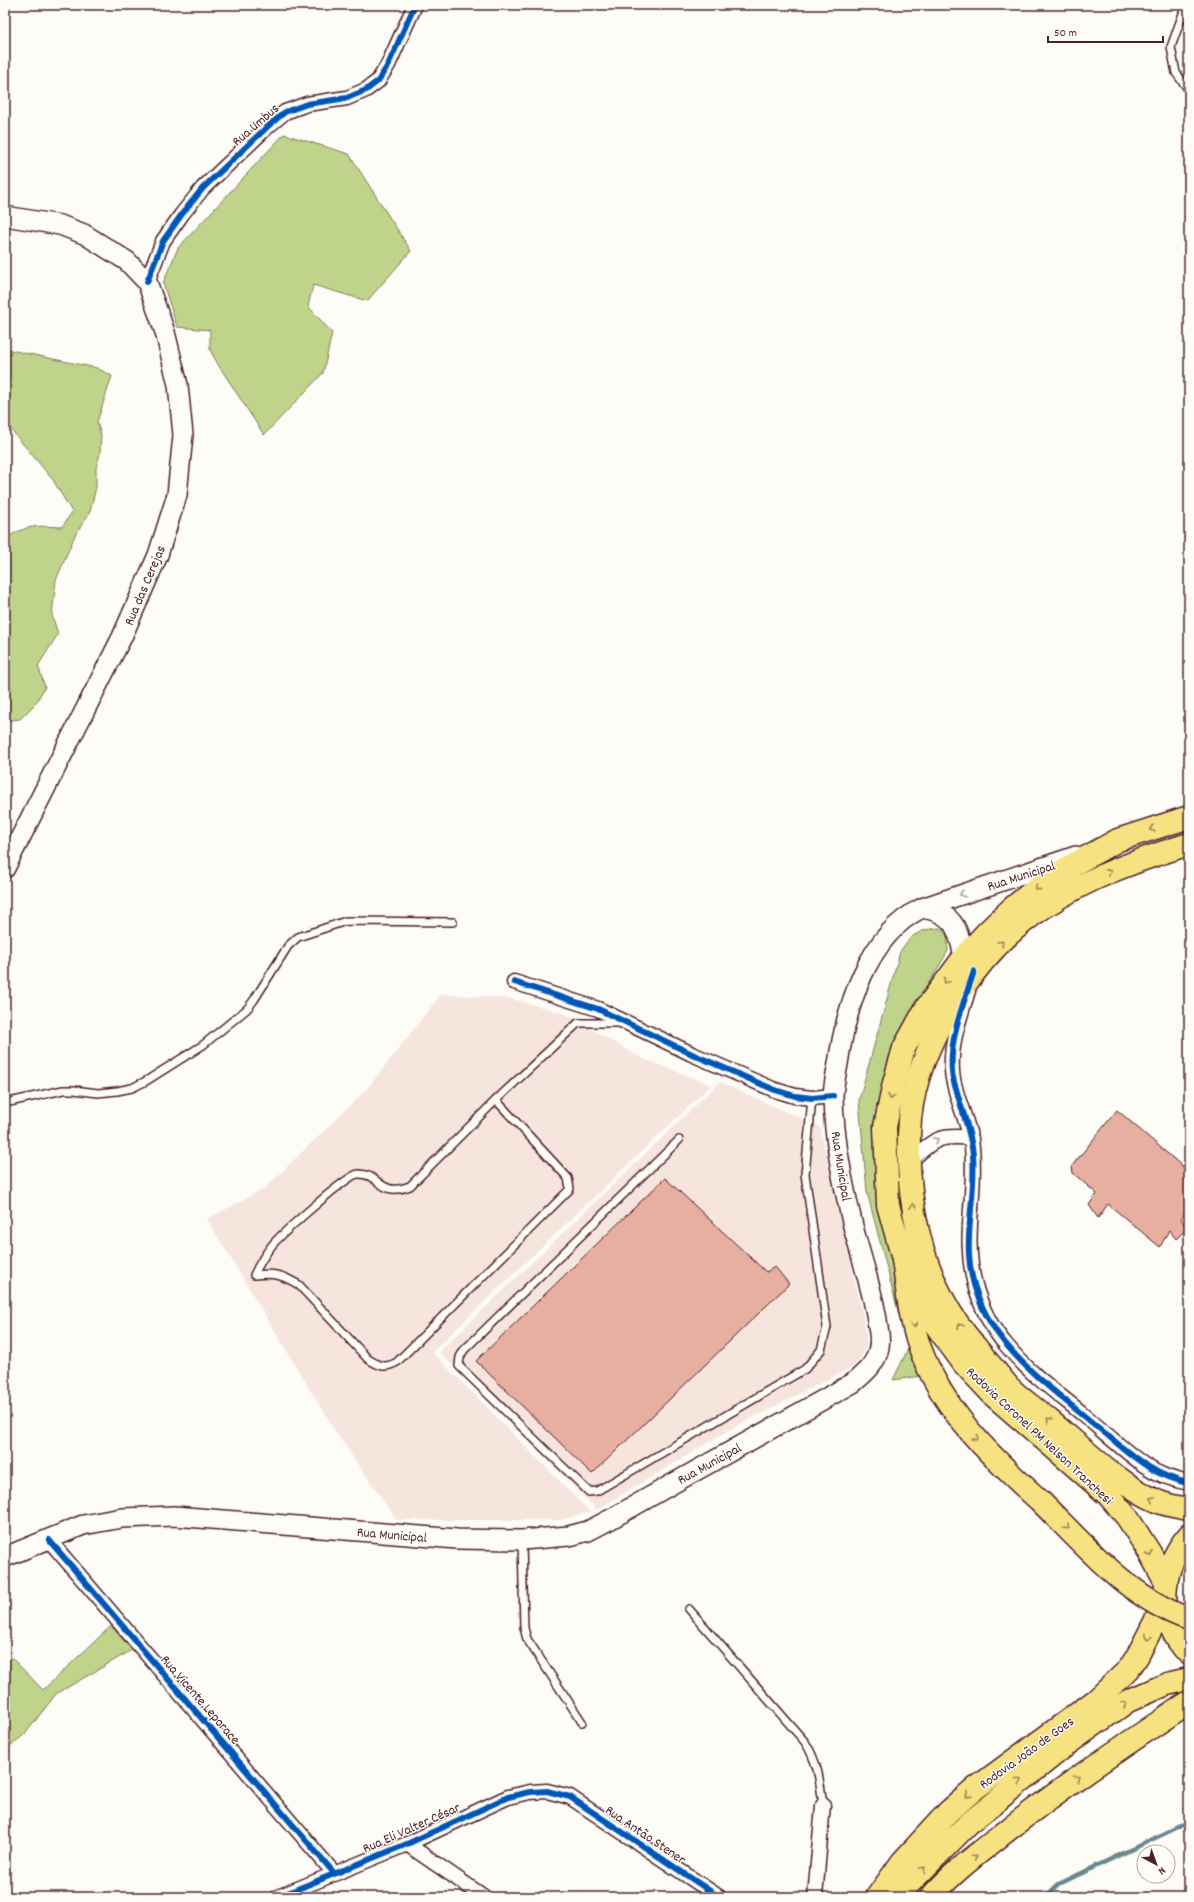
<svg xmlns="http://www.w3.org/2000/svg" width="1194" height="1902" font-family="Dekko,sans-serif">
<rect width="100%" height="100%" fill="#fdfcf7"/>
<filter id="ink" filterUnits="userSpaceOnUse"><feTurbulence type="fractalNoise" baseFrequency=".025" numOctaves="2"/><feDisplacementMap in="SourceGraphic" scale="8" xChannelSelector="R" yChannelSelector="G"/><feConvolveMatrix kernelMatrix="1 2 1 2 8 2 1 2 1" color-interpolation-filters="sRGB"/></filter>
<g filter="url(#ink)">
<!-- built -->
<path fill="#f6e5dd" d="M441 994 508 998 564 1013 639 1057 711 1085 432 1352 590 1512 561 1520H397L337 1434 207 1219 264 1189 367 1089Z
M720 1082 820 1127 864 1321 867 1346 856 1365 729 1430 597 1510 439 1352Z"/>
<!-- green -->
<path fill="#bfd48a" stroke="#847a5a" d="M284 134 349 154 411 251 367 301 313 285 308 306 332 333 323 373 264 435 219 366 210 350V330L177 327 163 283 178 248Z
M5 349 97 368 112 376 97 422 101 435 100 453 96 468V487L90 512 75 535 56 580 52 615 58 634 38 666 45 687 35 704 20 719 5 721V539C28 524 36 526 62 527L72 512 53 480 8 426H5Z
M940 928 947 936 948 951 903 1026 877 1104V1187L922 1376 893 1380 908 1349 867 1192 859 1100 900 952C910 935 920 929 940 928Z
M111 1626 132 1650 56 1694 25 1734 5 1750V1664L12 1658 43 1690Z"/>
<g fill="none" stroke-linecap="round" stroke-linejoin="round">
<!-- stream -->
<path stroke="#688790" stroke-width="4.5" d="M1045 1897 1059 1884 1178 1827 1189 1824"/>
</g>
<!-- building -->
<path fill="#e7af9f" stroke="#4a1f2b" d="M1117 1110 1189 1172V1208L1181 1218 1187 1229 1176 1239 1169 1230 1160 1247 1108 1204 1098 1218 1089 1205 1097 1194 1073 1173 1072 1166Z
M665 1178 766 1272 775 1267 789 1284 592 1474 476 1361Z"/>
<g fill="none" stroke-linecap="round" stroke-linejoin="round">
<!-- service casing -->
<g stroke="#4a1f2b" stroke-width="10">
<path id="service" d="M1186 5 1171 47 1176 73 1189 90
M5 1103 63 1090H74L98 1093 117 1091 132 1088 146 1081 203 1045 247 1009 254 1000 288 946 298 937 346 921 453 922
M679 1140 464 1350 460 1357 459 1366 589 1492 597 1491 805 1369 821 1350 827 1327 805 1174 812 1098
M254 1275C274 1273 281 1274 299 1285L368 1359C379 1366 385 1369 397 1362L570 1189 568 1178 496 1100 578 1023H619
M254 1275C259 1264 265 1254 273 1244 283 1233 347 1175 358 1174 380 1173 379 1198 410 1186L496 1100
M522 1540 524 1628 527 1639 582 1722
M689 1609 805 1742C818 1762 820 1782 823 1805"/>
</g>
<!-- minor casing -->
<g stroke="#4a1f2b" stroke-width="17">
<path id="minor" d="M147 282 163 241 182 214 203 188 267 127 285 112 307 104 347 98 366 90 378 81 388 65 415 5
M514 982 598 1009 692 1054 775 1090 795 1096 812 1098 833 1096
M968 991C960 1017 950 1043 952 1071 954 1097 969 1121 972 1147 977 1195 962 1236 975 1285 981 1307 992 1329 1007 1346 1029 1373 1057 1393 1084 1415 1104 1432 1123 1450 1144 1465 1157 1474 1173 1480 1189 1483
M908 1163C933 1141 936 1134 971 1138
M49 1540 334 1873
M407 1844 484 1897
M278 1897 407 1844 508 1797 530 1792 547 1791 570 1797 719 1897
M815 1897 823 1805"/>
</g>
<!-- secondary casing -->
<g stroke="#4a1f2b" stroke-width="22">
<path id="secondary" d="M5 216 60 225 84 234 127 261 147 282 165 332 178 385 183 435 177 495 158 555 122 637 5 868
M922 908C954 913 958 928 964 957
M5 1557 83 1525 122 1518 174 1516 457 1539 522 1540 569 1536 588 1531 611 1519 674 1483 853 1383C865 1373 877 1363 879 1347 881 1338 878 1329 877 1320 872 1288 861 1258 853 1226 843 1184 834 1141 833 1097 833 1087 836 1075 838 1064 846 1008 867 935 922 908L1076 856"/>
</g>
<!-- trunk casing -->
<g stroke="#4a1f2b" stroke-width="25">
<path id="trunk" d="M1189 844C1138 860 1089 877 1044 907 978 950 918 1040 910 1119 905 1181 915 1247 944 1301 956 1324 972 1342 988 1362 995 1370 1002 1379 1009 1387 1021 1399 1036 1409 1049 1420 1080 1445 1121 1486 1157 1501 1167 1506 1178 1507 1189 1509
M1189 1535C1159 1569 1156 1621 1189 1654
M1166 1583 1150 1553 1127 1517 1108 1495 994 1396 964 1364 932 1320 903 1259 888 1205 885 1127 894 1083 904 1048 926 1008 964 957 987 932 1011 909 1038 887 1067 868 1118 840 1189 817
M877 1897 902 1862 949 1811 976 1788 1096 1700 1129 1669 1138 1655 1165 1602
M896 1897 969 1823 1070 1742 1128 1701 1167 1684 1189 1679"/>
</g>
<!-- motorway casing -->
<g stroke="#4a1f2b" stroke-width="25">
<path id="motorway" d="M903 1259C907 1289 910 1320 920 1348 943 1411 991 1457 1039 1500
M931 1897C951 1874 975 1856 999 1837 1060 1788 1125 1745 1189 1702"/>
</g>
<!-- service -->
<use href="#service" stroke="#fdfcf7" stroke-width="7"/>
<!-- minor -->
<use href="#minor" stroke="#fdfcf7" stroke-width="14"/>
<!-- secondary -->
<use href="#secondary" stroke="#fdfcf7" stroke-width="19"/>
<!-- trunk -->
<use href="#trunk" stroke="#f7e281" stroke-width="22"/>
<!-- motorway -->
<use href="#motorway" stroke="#f7e281" stroke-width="22"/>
<!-- motorway-bridge casing -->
<g stroke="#4a1f2b" stroke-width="25" stroke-linecap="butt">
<path id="motorway-bridge" d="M1039 1500C1083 1543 1129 1599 1189 1619"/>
</g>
<!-- motorway-bridge -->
<use href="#motorway-bridge" stroke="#f7e281" stroke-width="22"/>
<!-- cycleway casing -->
<g stroke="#fdfcf7" stroke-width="8">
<path id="cycleway" d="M147 282 163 241 182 214 203 188 267 127 285 112 307 104 347 98 366 90 378 81 388 65 415 5
M974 971C964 1003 949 1037 952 1071 952 1078 955 1085 957 1092 963 1114 971 1133 973 1155 976 1188 967 1222 969 1255 974 1335 1039 1378 1095 1425 1124 1448 1151 1477 1189 1483
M514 982 598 1009 692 1054 775 1090 795 1096 812 1098 833 1096
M49 1540 334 1873
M278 1897 407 1844 508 1797 530 1792 547 1791 570 1797 719 1897"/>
</g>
<!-- cycleway -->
<use href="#cycleway" stroke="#0057b8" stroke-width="6"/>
</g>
<!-- one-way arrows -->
<defs><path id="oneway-chevron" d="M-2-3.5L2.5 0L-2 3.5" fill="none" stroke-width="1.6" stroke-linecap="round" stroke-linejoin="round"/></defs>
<g stroke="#a08056">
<use href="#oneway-chevron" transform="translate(1152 829) rotate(162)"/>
<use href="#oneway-chevron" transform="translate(1109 872) rotate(-24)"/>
<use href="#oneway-chevron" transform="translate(1037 888) rotate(143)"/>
<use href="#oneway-chevron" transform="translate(1001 943) rotate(-47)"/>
<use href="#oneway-chevron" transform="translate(946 981) rotate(127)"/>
<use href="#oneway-chevron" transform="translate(891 1097) rotate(102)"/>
<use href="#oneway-chevron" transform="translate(913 1206) rotate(-97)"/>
<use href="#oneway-chevron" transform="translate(914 1325) rotate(78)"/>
<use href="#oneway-chevron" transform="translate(960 1326) rotate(-122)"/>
<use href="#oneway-chevron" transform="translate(1049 1420) rotate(-140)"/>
<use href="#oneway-chevron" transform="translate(976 1438) rotate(50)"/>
<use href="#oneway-chevron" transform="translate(1152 1499) rotate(-154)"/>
<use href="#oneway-chevron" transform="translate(1067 1527) rotate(44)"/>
<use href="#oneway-chevron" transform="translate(1150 1554) rotate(60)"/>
<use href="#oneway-chevron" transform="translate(1148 1637) rotate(117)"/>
<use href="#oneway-chevron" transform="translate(1124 1704) rotate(-32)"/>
<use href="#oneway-chevron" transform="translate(1077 1778) rotate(-35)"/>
<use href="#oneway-chevron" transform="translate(1019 1781) rotate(-38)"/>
<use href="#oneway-chevron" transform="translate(968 1795) rotate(139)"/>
<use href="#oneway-chevron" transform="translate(974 1857) rotate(-40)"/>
<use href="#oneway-chevron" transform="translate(923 1869) rotate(-47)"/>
</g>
<g stroke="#ac999b">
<use href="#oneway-chevron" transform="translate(962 894) rotate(161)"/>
<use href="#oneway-chevron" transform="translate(936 1140) rotate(-31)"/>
</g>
</g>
<g text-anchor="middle" stroke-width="3" stroke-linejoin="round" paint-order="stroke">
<!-- street labels -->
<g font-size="14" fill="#4a1f2b" stroke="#fdfcf7">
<text transform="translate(255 124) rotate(-41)" y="5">Rua Umbus</text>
<text transform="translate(144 585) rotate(-67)" y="5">Rua das Cerejas</text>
<text transform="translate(1021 875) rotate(-18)" y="5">Rua Municipal</text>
<text transform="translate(842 1166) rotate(81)" y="5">Rua Municipal</text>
<text transform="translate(1040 1435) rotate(43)" y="5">Rodovia Coronel PM Nelson Tranchesi</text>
<text transform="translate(709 1463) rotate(-29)" y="5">Rua Municipal</text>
<text transform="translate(392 1534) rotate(5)" y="5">Rua Municipal</text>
<text transform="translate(201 1699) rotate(49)" y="5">Rua Vicente Leporace</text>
<text transform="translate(1026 1752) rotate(-36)" y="5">Rodovia João de Goes</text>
<text transform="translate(411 1827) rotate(-24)" y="5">Rua Eli Valter César</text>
<text transform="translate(646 1834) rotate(34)" y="5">Rua Antão Stener</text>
</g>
</g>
<!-- margin -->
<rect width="1194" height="1902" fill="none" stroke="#fdfcf7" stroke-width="20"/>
<rect x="10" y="10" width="1174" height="1882" fill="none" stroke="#4a1f2b" stroke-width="1.5" filter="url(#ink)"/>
<!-- north arrow -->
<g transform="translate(1156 1864) rotate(139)"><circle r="19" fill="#fdfcf7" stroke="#b5a4a5"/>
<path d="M0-3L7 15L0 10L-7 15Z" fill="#4a1f2b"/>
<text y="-6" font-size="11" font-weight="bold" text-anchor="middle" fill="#4a1f2b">N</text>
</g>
<!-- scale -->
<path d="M1048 36v6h115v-6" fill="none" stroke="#4a1f2b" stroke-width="2"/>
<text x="1054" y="36" font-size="12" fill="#4a1f2b" stroke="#fdfcf7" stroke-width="3" paint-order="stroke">50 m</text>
</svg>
